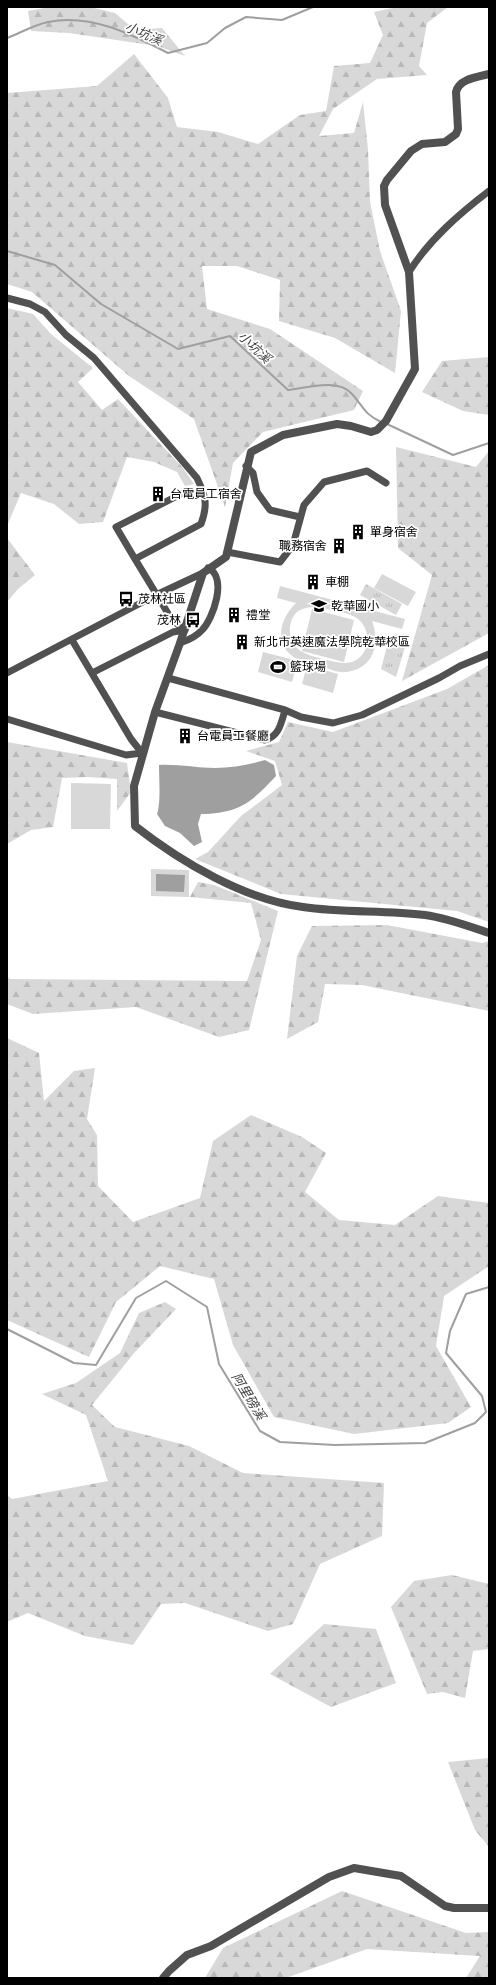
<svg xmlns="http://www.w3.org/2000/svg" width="496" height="1985" font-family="'Space Grotesk','Noto Sans TC',sans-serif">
<defs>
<pattern id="grass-tufts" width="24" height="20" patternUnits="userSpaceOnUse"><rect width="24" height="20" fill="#d8d8d8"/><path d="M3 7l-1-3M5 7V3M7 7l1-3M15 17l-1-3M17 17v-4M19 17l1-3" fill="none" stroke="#b8b8b8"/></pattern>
<pattern id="forest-firs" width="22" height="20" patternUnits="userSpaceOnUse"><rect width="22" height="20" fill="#d8d8d8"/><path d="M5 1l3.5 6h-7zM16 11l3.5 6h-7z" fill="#b8b8b8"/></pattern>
</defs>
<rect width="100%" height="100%" fill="#fff"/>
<!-- grass -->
<path fill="url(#grass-tufts)" d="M366 584 402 604 396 615 360 595Z
M409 634 396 677 381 669 390 635Z"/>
<!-- forest -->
<path fill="url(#forest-firs)" d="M50 7H90L115 13 135 30 162 28 185 56 157 46 69 33 31 31 28 11Z
M397 7H448L427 23 419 66 427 75 377 79 333 109 319 136 354 133 363 102 368 150 370 202 380 251 401 311 395 373 335 338 279 321 280 280 237 266H202L207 309 270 329 363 391 354 410 263 432 233 463 225 507 194 419 129 376 32 292 7 284V93L97 86 134 54 168 98 177 127 218 132 258 144 300 115 326 111 334 66 370 63 383 35 374 12Z
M7 308 33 314 51 334 93 368 78 382 102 410 118 399 183 468 194 484 185 486 177 472 154 462 127 457 103 522 79 524 54 504 21 493 7 526Z
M489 357V415L463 411 422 392 442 361Z
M396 447 476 467 489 451V633L402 681 432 575 398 548Z
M7 538 35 575 18 589 7 602Z
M489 665V922L457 911 281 894 195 859 208 852 241 816 282 785 275 761 246 751 279 742 288 722 333 732 447 689Z
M7 742 127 763 131 792 117 811V779L87 777 62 778 53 827 31 830 7 844Z
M198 882 214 885 278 911 249 1030 219 1037 136 1007 33 1014 7 1004V977L10 979 247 981 261 940 251 903 190 897Z
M387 925 482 943 489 941V1011L362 985 325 984 318 1022 287 1039 297 956 312 926Z
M7 1038 39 1053 44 1101 74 1071 95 1068 87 1119 97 1135 98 1186 133 1222 200 1198 213 1141 251 1115 302 1137 326 1153 305 1192 339 1220 395 1225 438 1196 489 1203V1266L444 1296 436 1346 471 1407 448 1423 354 1434 274 1417 233 1345 214 1279 160 1266 116 1302 89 1357 7 1320Z
M165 1302 176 1309 135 1352 92 1405 115 1427 189 1446 243 1473 384 1483 382 1536 320 1564 293 1624 268 1631 185 1603 161 1604 133 1645 85 1636 28 1613 7 1622V1495L12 1499 108 1481 86 1415 42 1394 76 1383 120 1353 139 1313Z
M452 1575 489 1584V1649L473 1651 465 1698 443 1692 427 1694 391 1607 414 1581Z
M324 1624 376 1629 396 1683 331 1707 270 1674Z
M489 1758V1847L475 1830 448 1762Z
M342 1891 466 1933 489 1932V1978H466L480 1956 367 1949 286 1978H205L223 1948Z"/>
<!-- garden -->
<path fill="#d8d8d8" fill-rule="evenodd" d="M382 574 416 592 408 606 374 588Z
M280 586 405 619 402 629 372 621C380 642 375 668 347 672 338 673 329 669 320 666 313 664 304 663 297 659 272 646 280 618 296 603L277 598ZM316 607C328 610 344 611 355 617 375 628 370 664 344 663 334 662 305 656 298 649 288 641 287 623 296 613 301 608 309 607 316 607Z
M312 609 354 620 344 662 302 651Z
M263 652 298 661 292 682 258 672Z
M307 665 338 674 333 693 302 684Z
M71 783 111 784 110 829H71Z
M151 869 189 870V897L151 896Z"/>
<!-- water -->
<path fill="#9f9f9f" d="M265 760 274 765 276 776C251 803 239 813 201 814L198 824 202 842 194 846 180 833 165 826 157 814C161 804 159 777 159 765 178 764 197 768 215 768 232 768 249 765 265 760Z
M156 874 185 875 184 892 156 891Z"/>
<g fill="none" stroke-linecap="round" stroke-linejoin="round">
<!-- stream -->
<path stroke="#9f9f9f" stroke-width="2" d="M7 38C20 33 34 25 48 22 90 13 131 34 168 53L207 43 225 28 246 17 282 20 313 7
M7 251 55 265 101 304 178 349 230 336 288 390C307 388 338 378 352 394 364 407 364 414 381 422
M387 424 453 455 489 443
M7 1329 74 1363 96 1365 136 1298 166 1281 207 1307 219 1364 260 1431 280 1442 335 1445 425 1443 475 1423 486 1412 482 1396 446 1353 450 1331 466 1294 489 1287"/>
<!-- minor -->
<path stroke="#515151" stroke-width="7" d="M409 272C429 240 459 214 489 191
M7 298 30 304 45 312 66 335 94 358 197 478C206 497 208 505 201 524L135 559 172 620 185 630
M246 466 253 473 257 492 270 510 300 517
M227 552 280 562 293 545 304 505 324 482 367 471 386 483
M135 559 116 527 183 493
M72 640 131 739 142 753
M180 643C189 640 196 637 202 630 213 619 228 577 208 568
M7 673 156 595 203 573
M92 673 173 632 185 630
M168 678 285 710 301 717 333 723 362 715 439 678 460 666 489 654
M155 712 265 740C279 736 281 724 285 710
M7 719 126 755 142 753"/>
<!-- tertiary -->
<path stroke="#515151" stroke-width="8" d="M489 74C477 77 459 79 456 92L458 129 456 134 445 142 422 144 411 151 387 180 384 186 385 205 409 272 415 369 386 421 377 430 371 432 351 426 337 424 283 435 251 452 226 557 203 573 180 643 155 712 134 786 135 826C181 862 245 900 303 907 343 913 385 910 425 915 447 918 468 926 489 933
M163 1978 169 1971 187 1955 211 1946 329 1877 354 1868 401 1876 445 1906 454 1908H489"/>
</g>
<!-- icons -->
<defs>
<g id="building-bare" transform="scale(1.2)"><path d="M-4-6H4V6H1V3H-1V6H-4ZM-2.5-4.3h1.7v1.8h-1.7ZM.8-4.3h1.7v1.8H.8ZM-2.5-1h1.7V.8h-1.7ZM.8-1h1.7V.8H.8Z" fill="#000" stroke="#fff" stroke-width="2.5" paint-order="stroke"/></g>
<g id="bus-bare" transform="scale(1.2)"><path d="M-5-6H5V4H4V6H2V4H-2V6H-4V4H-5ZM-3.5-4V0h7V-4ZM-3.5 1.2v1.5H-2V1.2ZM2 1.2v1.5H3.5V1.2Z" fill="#000" stroke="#fff" stroke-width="2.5" paint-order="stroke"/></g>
<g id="school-bare" transform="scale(1.2)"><path d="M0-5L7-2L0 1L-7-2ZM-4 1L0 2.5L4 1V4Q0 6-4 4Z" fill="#000" stroke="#fff" stroke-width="2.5" paint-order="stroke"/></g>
<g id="stadium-bare" transform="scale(1.2)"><path d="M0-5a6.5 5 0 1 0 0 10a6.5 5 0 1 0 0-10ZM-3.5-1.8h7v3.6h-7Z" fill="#000" stroke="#fff" stroke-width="2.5" paint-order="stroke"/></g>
</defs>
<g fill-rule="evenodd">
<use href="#building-bare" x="158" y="494"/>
<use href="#building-bare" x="358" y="532"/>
<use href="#building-bare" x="339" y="546"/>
<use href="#building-bare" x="313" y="582"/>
<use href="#bus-bare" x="126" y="599"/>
<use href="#school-bare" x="319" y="606"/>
<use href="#building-bare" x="234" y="615"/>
<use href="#bus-bare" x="193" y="620"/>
<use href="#building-bare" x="242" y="642"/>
<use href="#stadium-bare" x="278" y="667"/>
<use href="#building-bare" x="185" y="736"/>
</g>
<g text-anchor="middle" stroke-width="3.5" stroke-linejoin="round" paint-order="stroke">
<!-- poi labels -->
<g font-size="12" fill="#000" stroke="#fff" text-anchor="start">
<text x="170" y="498">台電員工宿舍</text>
<text x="370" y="536">單身宿舍</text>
<text x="327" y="550" text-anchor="end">職務宿舍</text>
<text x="325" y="586">車棚</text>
<text x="138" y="603">茂林社區</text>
<text x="331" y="610">乾華國小</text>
<text x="246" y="619">禮堂</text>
<text x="181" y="624" text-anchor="end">茂林</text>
<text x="254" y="646">新北市英速魔法學院乾華校區</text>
<text x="290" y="671">籃球場</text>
<text x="197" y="740">台電員工餐廳</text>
</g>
<!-- water labels -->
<g font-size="13" font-style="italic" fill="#404040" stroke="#fff">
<text transform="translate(144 33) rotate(23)" y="5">小坑溪</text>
<text transform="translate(255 347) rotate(43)" y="5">小坑溪</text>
<text transform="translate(249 1396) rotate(59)" y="5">阿里磅溪</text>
</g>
</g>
<!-- border -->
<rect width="496" height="1985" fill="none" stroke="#000000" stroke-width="16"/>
</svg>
